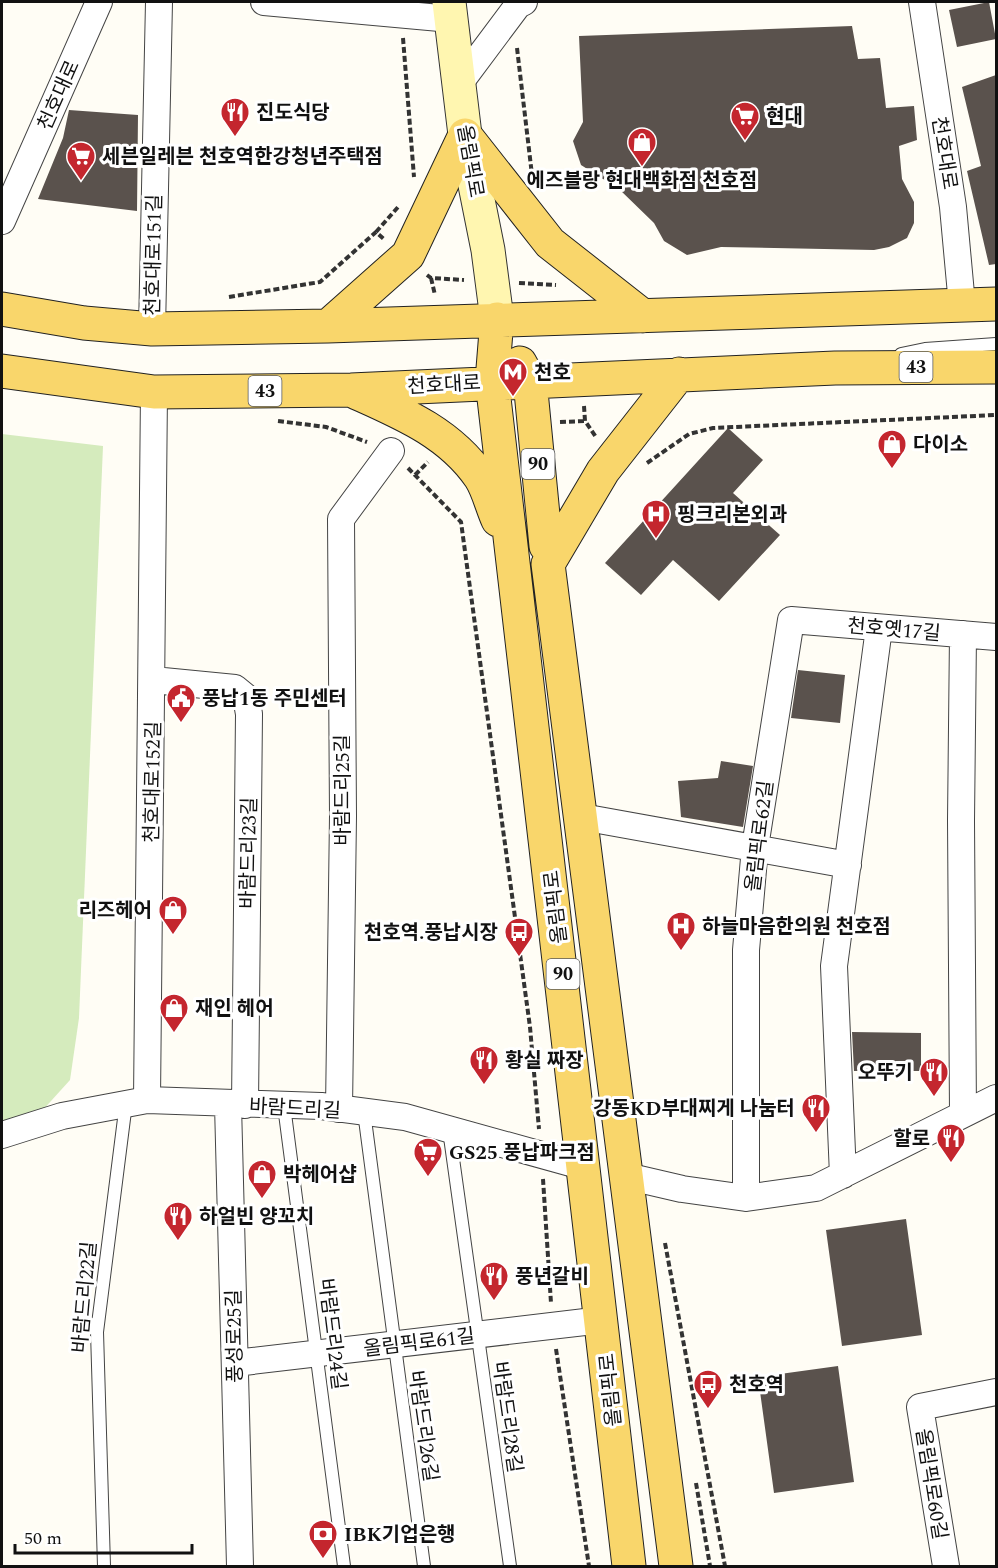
<svg xmlns="http://www.w3.org/2000/svg" width="998" height="1568" font-family="Spectral,'Noto Sans KR',serif">
<rect width="100%" height="100%" fill="#fffdf5"/>
<!-- green -->
<path fill="#d5ebbd" d="M2 434 103 446 79 1018 70 1080 41 1112 2 1124Z"/>
<!-- building -->
<path fill="#5a524d" d="M989 2 996 39 957 47 949 10Z
M852 26 858 59 880 58 886 108 914 106 917 140 899 146 902 179 914 202V223L907 238 889 247 874 250 721 247 687 255 664 241 654 223 619 189 581 165 573 141 583 122 579 36Z
M996 75V264L989 265 967 171 981 166 962 87Z
M69 110 138 115 137 211 38 199 63 138Z
M728 428 763 460 733 493 780 535 719 601 673 560 641 595 605 563Z
M798 670 845 675 840 723 791 718Z
M721 761 753 766 743 827 681 817 678 781 718 778Z
M852 1032 921 1033V1071H854Z
M906 1219 922 1335 842 1346 826 1230Z
M838 1366 854 1482 774 1493 758 1377Z"/>
<g fill="none" stroke-linecap="round" stroke-linejoin="round">
<!-- service casing -->
<g stroke="#444" stroke-width="14">
<path id="service" d="M901 354 925 349 996 344
M284 1106 344 1566
M364 1112 424 1566
M449 1130 510 1566
M104 1566 97 1332 126 1103"/>
</g>
<!-- minor casing -->
<g stroke="#444" stroke-width="28">
<path id="minor" d="M264 2 451 19
M922 2 953 207 962 305
M459 84 518 5 524 2
M2 221 99 2
M152 329 159 2
M963 634 961 821 963 1114
M153 680 235 688 246 697 249 714 245 1105
M582 817 848 865
M147 1100 154 392
M228 1105 240 1566
M339 1109 343 816 341 519 391 451
M2 1135 62 1116 147 1100 321 1106 405 1117 585 1167
M843 1175 834 966 879 628
M626 1176 682 1189 746 1198 816 1188 996 1098
M746 1198V950L755 847 791 620 996 637
M235 1363 602 1320
M946 1566 920 1407 996 1392"/>
</g>
<!-- secondary casing -->
<g stroke="#333" stroke-width="35">
<path id="secondary" d="M449 2 465 135 488 250 497 319"/>
</g>
<!-- primary casing -->
<g stroke="#222" stroke-width="35">
<path id="primary" d="M2 309 84 323 152 329 328 326 996 304
M497 319 492 381 629 1566
M328 326 408 255 465 135 550 243 643 316
M520 363 530 381 546 546
M2 371 154 392 351 390 835 368 996 367
M355 392C402 413 450 433 480 477 488 489 492 507 498 520
M676 1566 548 564 603 471 679 374"/>
</g>
<!-- path -->
<path stroke="#333" stroke-width="4" stroke-dasharray="6 3" stroke-linecap="butt" d="M403 38 414 177
M517 48 532 175
M376 232 399 206
M427 275 431 278 464 280
M431 278 435 295
M519 283 556 285
M229 297 320 282 376 232 385 240
M584 406 585 421 596 437
M278 421 326 427 367 442
M560 422 585 421
M647 463 689 434 713 428 996 415
M408 468 461 522 530 1027 539 1129
M415 475 428 462
M543 1179 551 1303
M665 1243 725 1566
M556 1349 589 1566
M696 1483 710 1566"/>
<!-- service -->
<use href="#service" stroke="#fff" stroke-width="12"/>
<!-- minor -->
<use href="#minor" stroke="#fff" stroke-width="26"/>
<!-- secondary -->
<use href="#secondary" stroke="#fff6b0" stroke-width="33"/>
<!-- primary -->
<use href="#primary" stroke="#f9d66b" stroke-width="33"/>
</g>
<!-- icons -->
<defs>
<g id="restaurant-pin" transform="scale(1.5)"><path d="M0 17L-7.5 6A9.5 9.5 0 1 1 7.5 6Z" fill="#c4262e" stroke="#fff"/><path d="M-5-6h1v4h1v-4h1v4h1v-4h1v5L-1.5 .5V6h-2V.5L-5-1ZM5-6V6H3V1.5H1.5Q1.5-4 5-6Z" fill="#fff"/></g>
<g id="supermarket-pin" transform="scale(1.5)"><path d="M0 17L-7.5 6A9.5 9.5 0 1 1 7.5 6Z" fill="#c4262e" stroke="#fff"/><path d="M-6-5.5h2.5l.6 2H6L4.5 2H-2.5L-4.4-4H-6ZM-1.5 3.2a1.3 1.3 0 1 0 .1 0ZM3 3.2a1.3 1.3 0 1 0 .1 0Z" fill="#fff"/></g>
<g id="shop-pin" transform="scale(1.5)"><path d="M0 17L-7.5 6A9.5 9.5 0 1 1 7.5 6Z" fill="#c4262e" stroke="#fff"/><path d="M-5-2.5h2.3a2.7 3.5 0 0 1 5.4 0H5L5.5 6h-11ZM-1.5-2.5h3a1.5 2.3 0 0 0-3 0Z" fill="#fff"/></g>
<g id="metro-pin" transform="scale(1.5)"><path d="M0 17L-7.5 6A9.5 9.5 0 1 1 7.5 6Z" fill="#c4262e" stroke="#fff"/><path d="M-5.5 5V-5H-3L0 0L3-5H5.5V5H3V-.5L0 4L-3-.5V5Z" fill="#fff"/></g>
<g id="hospital-pin" transform="scale(1.5)"><path d="M0 17L-7.5 6A9.5 9.5 0 1 1 7.5 6Z" fill="#c4262e" stroke="#fff"/><path d="M-5-5h3v3.5h4V-5h3V5h-3V1.5h-4V5h-3Z" fill="#fff"/></g>
<g id="civic-pin" transform="scale(1.5)"><path d="M0 17L-7.5 6A9.5 9.5 0 1 1 7.5 6Z" fill="#c4262e" stroke="#fff"/><path d="M-.6-6.5H3V-4.5H.6V-3L4-1V1h2V6H-6V1h2V-1L-.6-3ZM-1.2 2.5V6h2.4V2.5Z" fill="#fff"/></g>
<g id="bus-pin" transform="scale(1.5)"><path d="M0 17L-7.5 6A9.5 9.5 0 1 1 7.5 6Z" fill="#c4262e" stroke="#fff"/><path d="M-5-6H5V4H4V6H2V4H-2V6H-4V4H-5ZM-3.5-4V0h7V-4ZM-3.5 1.2v1.5H-2V1.2ZM2 1.2v1.5H3.5V1.2Z" fill="#fff"/></g>
<g id="bank-pin" transform="scale(1.5)"><path d="M0 17L-7.5 6A9.5 9.5 0 1 1 7.5 6Z" fill="#c4262e" stroke="#fff"/><path d="M-6-4H6V4H-6ZM0-2.3a2.3 2.3 0 1 0 0 4.6a2.3 2.3 0 1 0 0-4.6Z" fill="#fff"/></g>
</defs>
<g fill-rule="evenodd">
<use href="#restaurant-pin" x="235" y="112"/>
<use href="#supermarket-pin" x="745" y="116"/>
<use href="#shop-pin" x="642" y="142"/>
<use href="#supermarket-pin" x="81" y="156"/>
<use href="#metro-pin" x="513" y="372"/>
<use href="#shop-pin" x="892" y="444"/>
<use href="#hospital-pin" x="656" y="514"/>
<use href="#civic-pin" x="181" y="698"/>
<use href="#shop-pin" x="173" y="910"/>
<use href="#hospital-pin" x="681" y="926"/>
<use href="#bus-pin" x="519" y="932"/>
<use href="#shop-pin" x="174" y="1008"/>
<use href="#restaurant-pin" x="484" y="1060"/>
<use href="#restaurant-pin" x="934" y="1072"/>
<use href="#restaurant-pin" x="816" y="1108"/>
<use href="#restaurant-pin" x="951" y="1138"/>
<use href="#supermarket-pin" x="428" y="1152"/>
<use href="#shop-pin" x="262" y="1174"/>
<use href="#restaurant-pin" x="178" y="1216"/>
<use href="#restaurant-pin" x="494" y="1276"/>
<use href="#bus-pin" x="708" y="1384"/>
<use href="#bank-pin" x="323" y="1534"/>
</g>
<g text-anchor="middle" stroke-width="6" stroke-linejoin="round" paint-order="stroke">
<!-- shield labels -->
<g fill="#fff" stroke="#585858" stroke-width="1.5">
<rect x="899.5" y="352" width="33" height="30" rx="4.5"/>
<rect x="248.5" y="376" width="33" height="30" rx="4.5"/>
<rect x="521.5" y="449" width="33" height="30" rx="4.5"/>
<rect x="546.5" y="959" width="33" height="30" rx="4.5"/>
</g>
<g font-size="18" font-weight="bold" fill="#111">
<text x="916" y="373">43</text>
<text x="265" y="397">43</text>
<text x="538" y="470">90</text>
<text x="563" y="980">90</text>
</g>
<!-- street labels -->
<g font-size="20" fill="#111" stroke="#fff">
<text transform="translate(58 95) rotate(-66)" y="7">천호대로</text>
<text transform="translate(945 153) rotate(81)" y="7">천호대로</text>
<text transform="translate(471 161) rotate(80)" y="7">올림픽로</text>
<text transform="translate(153 255) rotate(-89)" y="7">천호대로151길</text>
<text transform="translate(444 384) rotate(-3)" y="7">천호대로</text>
<text transform="translate(894 629) rotate(5)" y="7">천호옛17길</text>
<text transform="translate(152 782) rotate(-89)" y="7">천호대로152길</text>
<text transform="translate(342 790) rotate(-90)" y="7">바람드리25길</text>
<text transform="translate(759 836) rotate(-83)" y="7">올림픽로62길</text>
<text transform="translate(248 853) rotate(-89)" y="7">바람드리23길</text>
<text transform="translate(555 907) rotate(-97)" y="7">올림픽로</text>
<text transform="translate(295 1108) rotate(3)" y="7">바람드리길</text>
<text transform="translate(84 1297) rotate(-85)" y="7">바람드리22길</text>
<text transform="translate(333 1334) rotate(83)" y="7">바람드리24길</text>
<text transform="translate(234 1336) rotate(-91)" y="7">풍성로25길</text>
<text transform="translate(419 1342) rotate(-7)" y="7">올림픽로61길</text>
<text transform="translate(610 1390) rotate(-96)" y="7">올림픽로</text>
<text transform="translate(508 1417) rotate(82)" y="7">바람드리28길</text>
<text transform="translate(424 1426) rotate(82)" y="7">바람드리26길</text>
<text transform="translate(932 1484) rotate(81)" y="7">올림픽로60길</text>
</g>
<!-- poi labels -->
<g font-size="20" font-weight="bold" fill="#111" stroke="#fff" text-anchor="start">
<text x="256" y="119">진도식당</text>
<text x="766" y="123">현대</text>
<text x="102" y="163">세븐일레븐 천호역한강청년주택점</text>
<text x="642" y="187" text-anchor="middle">에즈블랑 현대백화점 천호점</text>
<text x="534" y="379">천호</text>
<text x="913" y="451">다이소</text>
<text x="677" y="521">핑크리본외과</text>
<text x="202" y="705">풍납1동 주민센터</text>
<text x="152" y="917" text-anchor="end">리즈헤어</text>
<text x="702" y="933">하늘마음한의원 천호점</text>
<text x="498" y="939" text-anchor="end">천호역.풍납시장</text>
<text x="195" y="1015">재인 헤어</text>
<text x="505" y="1067">황실 짜장</text>
<text x="913" y="1079" text-anchor="end">오뚜기</text>
<text x="795" y="1115" text-anchor="end">강동KD부대찌게 나눔터</text>
<text x="930" y="1145" text-anchor="end">할로</text>
<text x="449" y="1159">GS25 풍납파크점</text>
<text x="283" y="1181">박헤어샵</text>
<text x="199" y="1223">하얼빈 양꼬치</text>
<text x="515" y="1283">풍년갈비</text>
<text x="729" y="1391">천호역</text>
<text x="344" y="1541">IBK기업은행</text>
</g>
</g>
<!-- border -->
<rect width="998" height="1568" fill="none" stroke="#111111" stroke-width="6"/>
<!-- scale -->
<path d="M15 1544v9h177v-9" fill="none" stroke="#111111" stroke-width="3"/>
<text x="24" y="1544" font-size="18" fill="#111111" stroke="#ffffff" stroke-width="4.5" paint-order="stroke">50 m</text>
</svg>
